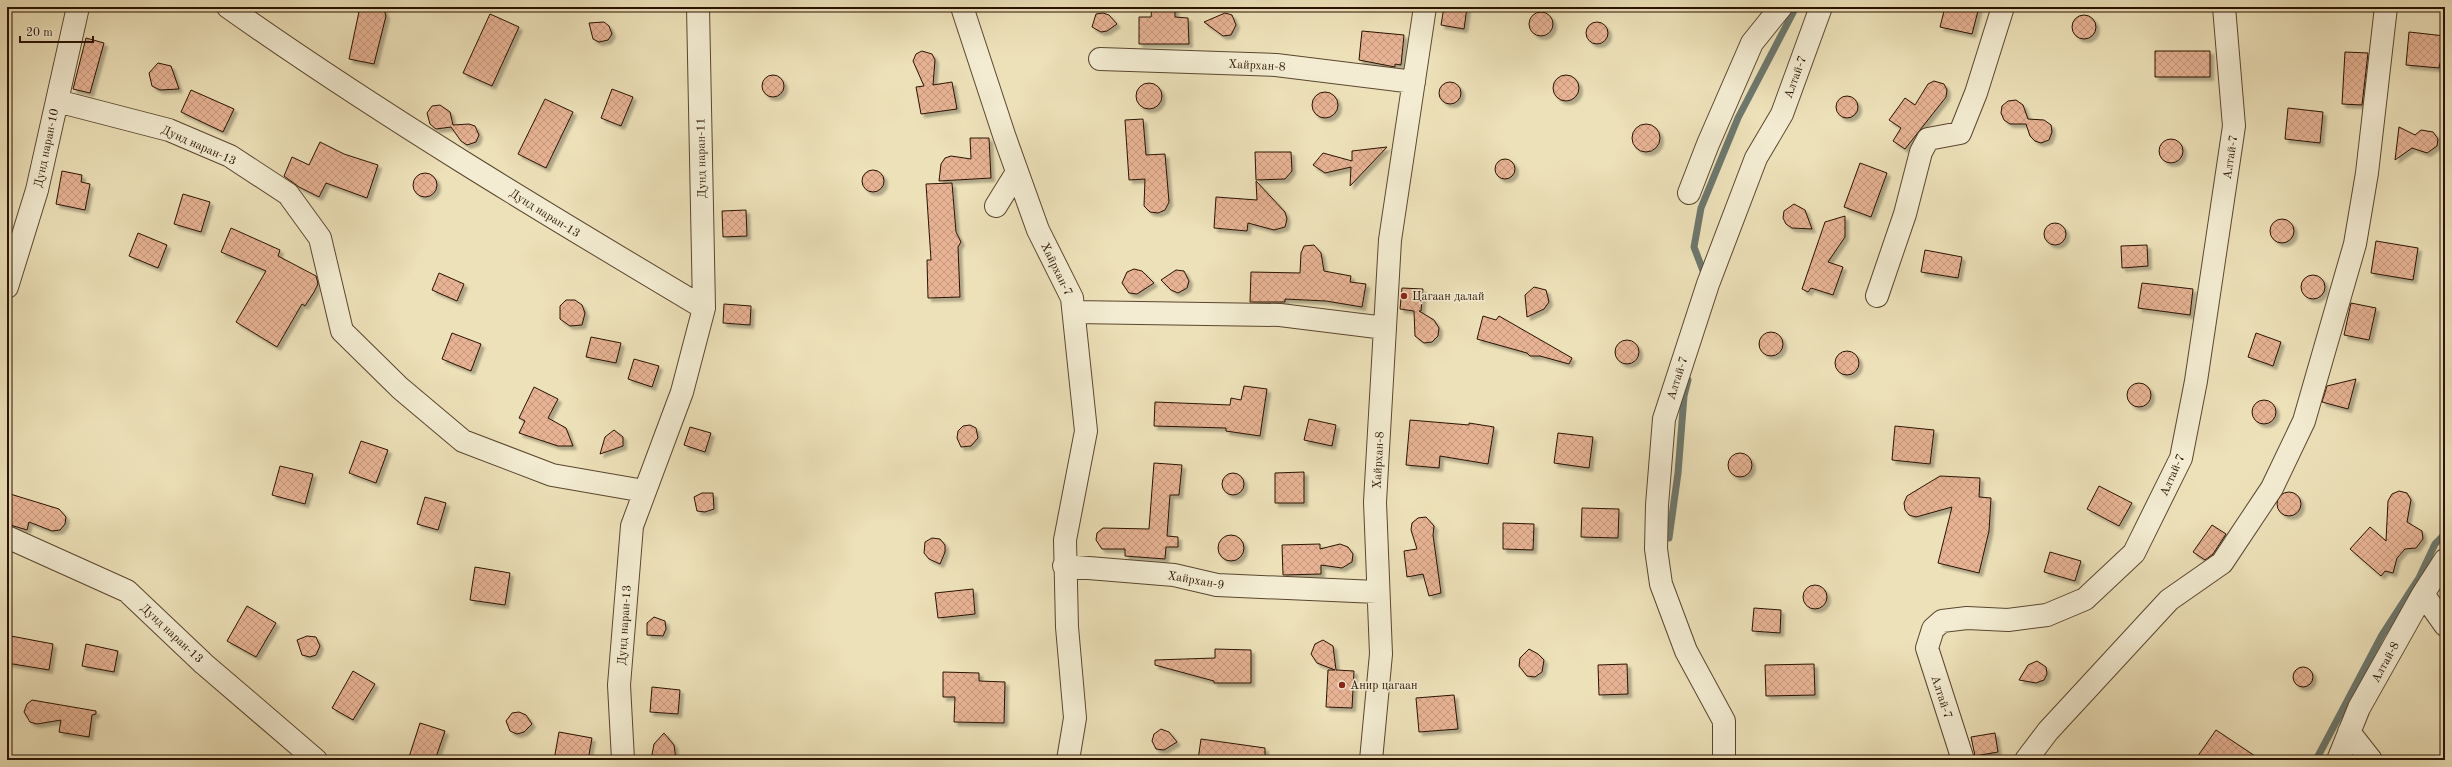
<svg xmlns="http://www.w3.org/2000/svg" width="2452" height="767" font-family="'Old Standard TT',serif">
<defs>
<pattern id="building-cross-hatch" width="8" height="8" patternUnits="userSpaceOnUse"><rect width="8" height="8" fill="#e7b394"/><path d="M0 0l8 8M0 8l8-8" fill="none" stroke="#c6997e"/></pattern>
<filter id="shadow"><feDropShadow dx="3.5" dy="3.5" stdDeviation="1" flood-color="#0004"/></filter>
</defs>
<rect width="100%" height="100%" fill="#ede1b9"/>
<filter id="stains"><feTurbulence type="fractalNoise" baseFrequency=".005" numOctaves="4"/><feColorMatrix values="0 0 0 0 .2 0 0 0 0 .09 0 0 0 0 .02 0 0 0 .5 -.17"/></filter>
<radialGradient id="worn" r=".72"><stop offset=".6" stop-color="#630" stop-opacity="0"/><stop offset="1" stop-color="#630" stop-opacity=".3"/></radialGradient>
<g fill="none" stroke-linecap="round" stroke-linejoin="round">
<!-- stream -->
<path stroke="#6d786e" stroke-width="7" d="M1705 276 1694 247 1701 208 1738 118 1796 7
M1669 538 1678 473 1684 396 1688 380
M2316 760 2382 635 2419 578 2435 544 2445 534"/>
</g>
<!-- building -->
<path fill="url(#building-cross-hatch)" stroke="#291200" filter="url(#shadow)" d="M360 7H383L386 16 374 64 349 59Z
M1152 7H1175V17L1188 18 1189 44H1139V17H1151Z
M1444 7H1467L1464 29 1441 25Z
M1945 7H1979L1972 34 1940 27Z
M1529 24a12 12 0 1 1 24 0a12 12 0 1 1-24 0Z
M1103 13 1109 15 1117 24 1107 31 1101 32 1092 27 1096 14Z
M1225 13 1232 15 1236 25 1231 35 1223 36 1204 22Z
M490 14 519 27 492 86 463 73Z
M2072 27a12 12 0 1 1 24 0a12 12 0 1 1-24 0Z
M604 22 609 26 612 34 608 40 599 42 593 39 589 23Z
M1586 33a11 11 0 1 1 22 0a11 11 0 1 1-22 0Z
M1362 31 1404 35 1401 65 1395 64V67L1359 60Z
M2409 32 2445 36V64L2440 63 2439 68 2406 65Z
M86 38 104 43 90 93 73 89Z
M922 51 932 54 935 60 933 85 952 82 957 109 921 114 916 87 924 86 913 61 916 54Z
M2155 51H2210V77H2155Z
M2345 52 2368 53 2362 105 2342 104Z
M158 63 171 66 179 89 160 90 152 86 149 73Z
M1553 88a13 13 0 1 1 26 0a13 13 0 1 1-26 0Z
M762 86a11 11 0 1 1 22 0a11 11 0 1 1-22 0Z
M1934 81 1944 84 1947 90 1946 97 1905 149 1893 141 1901 128 1889 120 1905 98 1915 105 1928 84Z
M1439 93a11 11 0 1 1 22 0a11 11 0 1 1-22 0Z
M1136 96a13 13 0 1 1 26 0a13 13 0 1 1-26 0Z
M612 89 633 97 621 126 601 118Z
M191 90 234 109 223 132 181 112Z
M1312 105a13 13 0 1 1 26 0a13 13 0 1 1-26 0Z
M1836 107a11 11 0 1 1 22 0a11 11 0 1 1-22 0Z
M545 99 573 112 546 168 518 154Z
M2016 100 2023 105 2028 119 2044 120 2051 125 2052 132 2049 140 2041 143 2035 141 2030 136 2026 124H2010L2004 120 2001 113 2002 106 2008 101Z
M440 105 450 112 453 125 469 124 475 126 479 135 476 142 467 145 461 141 451 127 436 129 430 124 427 113 432 106Z
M2288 108 2323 112 2320 143 2285 139Z
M1143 119 1146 155 1165 154 1169 202 1165 210 1158 213 1150 212 1144 206 1145 179 1129 180 1125 120Z
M1632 138a14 14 0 1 1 28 0a14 14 0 1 1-28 0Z
M2399 127 2415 135 2421 130 2433 132 2438 139 2437 146 2427 153 2412 148 2395 160Z
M970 138H989L991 178 939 181 941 164 945 158 951 156 971 159Z
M2159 151a12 12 0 1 1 24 0a12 12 0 1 1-24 0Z
M320 142 344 154 378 165 367 198 326 183 319 197 299 187 284 176 292 157 309 165Z
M1387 147 1350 186 1351 167 1325 173 1313 165 1323 153 1352 161V151Z
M1255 152H1291L1292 171 1285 179 1256 180Z
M1495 169a10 10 0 1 1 20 0a10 10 0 1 1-20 0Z
M1860 163 1887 173 1871 217 1844 207Z
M862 181a11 11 0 1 1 22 0a11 11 0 1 1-22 0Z
M62 171 82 175 81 182 90 184 85 210 56 204Z
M413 185a12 12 0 1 1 24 0a12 12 0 1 1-24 0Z
M1256 181 1285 212 1287 219 1285 227 1274 230 1248 223 1247 231 1214 228 1216 197 1257 200Z
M952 183 956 232 961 242 958 247 960 297 928 298 927 260H931L926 184Z
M183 194 210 202 201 232 174 224Z
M1794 204 1805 210 1812 229 1792 228 1786 224 1783 218 1784 211Z
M746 210 747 236 723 237 722 211Z
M1845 216V237L1828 262 1843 267 1833 295 1811 288 1808 292 1802 289 1825 222Z
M2270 231a12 12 0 1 1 24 0a12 12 0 1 1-24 0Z
M2044 234a11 11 0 1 1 22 0a11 11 0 1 1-22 0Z
M231 228 280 250 278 256 316 276 318 284 314 292 305 306 302 304 277 347 236 322 266 271 221 252Z
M138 233 167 245 158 268 129 256Z
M2376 241 2418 248 2413 280 2371 273Z
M1314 245 1321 253 1324 271 1351 276 1350 282 1366 284 1362 307 1326 301 1285 299V302H1250L1251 272 1300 273 1301 253 1304 246Z
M2147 245 2148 266 2122 268 2121 246Z
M1925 250 1962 257 1958 278 1921 272Z
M1134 269 1142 271 1154 283 1137 294 1129 293 1122 283 1127 272Z
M1176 270 1184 271 1189 281 1187 288 1178 293 1171 290 1161 280Z
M439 273 464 284 457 301 432 290Z
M2301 287a12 12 0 1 1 24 0a12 12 0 1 1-24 0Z
M2142 283 2193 289 2190 315 2138 308Z
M1534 287 1546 290 1549 302 1544 309 1527 317 1525 295Z
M1402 288 1423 289 1421 311H1419L1434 320 1439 328 1438 336 1432 342 1424 343 1415 336 1414 311 1400 309Z
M566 300H575L582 305 585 313 582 325 570 326 560 319V306Z
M2351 303 2376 308 2369 340 2344 335Z
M724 304 751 306 750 325 723 323Z
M1483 316 1496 320 1499 316 1572 358 1569 364 1540 356H1530L1527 353 1477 339Z
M1759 344a12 12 0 1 1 24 0a12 12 0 1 1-24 0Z
M452 333 481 344 471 371 442 359Z
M2256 333 2281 342 2273 366 2248 357Z
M591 337 621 343 616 363 586 357Z
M1615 352a12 12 0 1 1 24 0a12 12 0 1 1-24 0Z
M1835 363a12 12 0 1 1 24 0a12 12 0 1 1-24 0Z
M634 359 659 366 652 387 628 379Z
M2356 379 2348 409 2322 402 2327 386Z
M2127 395a12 12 0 1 1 24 0a12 12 0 1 1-24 0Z
M1244 386 1267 389 1260 436 1226 431V428L1154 426 1155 402 1230 405 1231 398 1241 400Z
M534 387 558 399 548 418 566 428 573 446H558L519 433 525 421 519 418Z
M2252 412a12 12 0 1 1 24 0a12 12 0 1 1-24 0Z
M1309 419 1336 425 1332 446 1304 440Z
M1410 420 1469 425V423L1494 427 1488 464 1440 456 1439 468 1406 465Z
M970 425 976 428 978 438 971 446 961 447 957 438 958 431 963 426Z
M1895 426 1934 430 1930 464 1892 460Z
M690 427 711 433 705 452 684 445Z
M614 430 623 437V446L600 454 605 437Z
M1558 433 1593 437 1589 468 1554 463Z
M361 441 388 450 376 483 349 473Z
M1728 465a12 12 0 1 1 24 0a12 12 0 1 1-24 0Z
M1154 463 1182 465 1179 495H1170L1167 536 1178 537V547H1166L1165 559 1125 556V549H1102L1096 540 1097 533 1103 528 1149 529Z
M280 466 313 474 305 504 272 495Z
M1304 472V503H1275V473Z
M1222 484a11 11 0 1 1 22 0a11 11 0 1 1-22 0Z
M1940 476 1980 478 1979 497 1991 498 1989 531 1979 573 1938 563 1952 507 1916 517 1909 515 1905 510 1904 503 1907 496Z
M2099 486 2132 503 2119 526 2087 509Z
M2399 491 2407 493 2411 500 2407 522 2422 531 2423 539 2416 548 2405 549 2397 558 2393 573 2385 571 2381 576 2350 549 2370 527 2386 541 2388 501 2392 494Z
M2277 504a12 12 0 1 1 24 0a12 12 0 1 1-24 0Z
M7 493 59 509 66 517 65 524 60 530 52 531 29 522 27 530 7 524Z
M702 493H713L714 509 705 512 697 511 694 497Z
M425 497 446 503 438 530 417 524Z
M1582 508 1619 509 1618 538 1581 537Z
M1426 517 1434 526 1433 535 1441 593 1429 596 1423 574 1407 577 1404 551 1417 549 1411 530 1412 523 1418 518Z
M1503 523 1534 524 1533 550 1503 549Z
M2212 525 2226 534 2213 554 2205 560 2193 552Z
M1218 548a13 13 0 1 1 26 0a13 13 0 1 1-26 0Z
M932 538 940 539 945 545V552L940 564 929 559 924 553 925 542Z
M1320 544V549L1340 544 1348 547 1353 554 1352 562 1342 568 1321 565V574L1283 575 1282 545Z
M2050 552 2081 561 2075 581 2044 572Z
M475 567 510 573 505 605 470 600Z
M1803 597a12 12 0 1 1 24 0a12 12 0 1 1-24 0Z
M973 589 975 614 938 618 935 593Z
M247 606 276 623 256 657 227 641Z
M1754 608 1781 610 1780 633 1752 631Z
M654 617 665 621 666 629 663 636 647 635V623Z
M11 636 53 644 49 670 7 663Z
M307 636 316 637 320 646 316 655 310 657 302 655 297 640Z
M1323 640 1333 646 1336 670 1354 671 1352 708 1326 707 1328 670H1335L1317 663 1311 654 1315 644Z
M86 644 118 651 114 672 82 666Z
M1215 649 1251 650V683H1214V681L1155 665V660L1215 658Z
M1529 649 1538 654 1544 660 1542 672 1535 677 1527 676 1519 666 1520 658Z
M2037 661 2046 667 2047 674 2044 680 2036 683 2019 680 2028 665Z
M1627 664 1628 694 1599 695 1598 665Z
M1814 664 1815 695 1766 696 1765 665Z
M2293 677a10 10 0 1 1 20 0a10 10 0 1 1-20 0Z
M353 671 375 684 353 720 332 708Z
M943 672 979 673V681L1005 682 1004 723 954 722 955 697H943Z
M652 687 680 690 678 714 650 712Z
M1454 695 1458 729 1419 732 1416 698Z
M32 700 96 711V714L92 715 89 737 59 732 61 720 37 724 30 722 24 712 27 704Z
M519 712 526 715 532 724 524 732 517 734 510 731 506 721 512 713Z
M420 723 445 731 435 760H408Z
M1161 729 1169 732 1177 742 1164 750 1156 749 1152 741 1154 734Z
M2216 730 2261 760H2195Z
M559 732 592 738 588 760H554Z
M664 733 674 745 676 760H651L654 744Z
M1995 733 1998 752 1975 756 1971 737Z
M1201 739 1265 748V760H1198Z"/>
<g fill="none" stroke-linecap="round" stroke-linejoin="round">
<!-- minor casing -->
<g stroke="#5a462e" stroke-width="24">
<path id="minor" d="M228 7C381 115 543 212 704 308
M962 7 1004 135 1038 230 1072 298 1086 431 1065 540 1067 627 1075 718 1068 760
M1100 59 1276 65 1414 82
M57 101 169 130 230 156 288 194 320 238 342 331 400 388 463 441 552 475 644 491
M1689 193 1708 144 1752 43 1781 7
M996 206 1017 172
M7 287 37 190 78 7
M1877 296 1905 214 1921 152 1928 139 1960 133 1976 93 2003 7
M1074 312 1280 315 1385 328
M7 537 127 591 204 664 316 760
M1064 566 1174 575 1217 585 1377 592
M2423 594 2445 625
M2349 732 2371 760
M623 760 619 685 632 526 682 392 704 308 698 7
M1371 760 1381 654 1375 502 1390 240 1425 7
M1724 760V721L1686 651 1661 584 1656 549 1657 505 1664 419 1708 284 1756 158 1782 114 1821 7
M1963 760 1927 648 1933 629 1942 621 1967 618 2008 620 2047 615 2085 599 2134 553 2181 458 2196 381 2234 126 2224 7
M2026 760 2048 731 2169 600 2222 563 2272 488 2304 421 2355 244 2367 173 2386 7
M2338 760 2359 708 2423 594 2445 560"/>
</g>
<!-- minor -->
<use href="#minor" stroke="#f3ecd2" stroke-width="22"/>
</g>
<!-- markers -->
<g fill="#8f2418" stroke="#f3ecd2" stroke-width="1.5">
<circle cx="1404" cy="296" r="4"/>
<circle cx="1342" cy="685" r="4"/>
</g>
<g text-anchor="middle" stroke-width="3" stroke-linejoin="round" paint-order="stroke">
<!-- street labels -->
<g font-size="12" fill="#291200" stroke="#f3ecd2">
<text transform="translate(1257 65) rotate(3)" y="4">Хайрхан-8</text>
<text transform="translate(1795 77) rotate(-70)" y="4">Алтай-7</text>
<text transform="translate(199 145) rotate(24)" y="4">Дунд наран-13</text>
<text transform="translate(46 148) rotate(-78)" y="4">Дунд наран-10</text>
<text transform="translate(2230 157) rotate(-81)" y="4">Алтай-7</text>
<text transform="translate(701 158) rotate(-91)" y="4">Дунд наран-11</text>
<text transform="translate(545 213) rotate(32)" y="4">Дунд наран-13</text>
<text transform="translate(1057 269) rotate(64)" y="4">Хайрхан-7</text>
<text transform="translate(1677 378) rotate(-72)" y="4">Алтай-7</text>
<text transform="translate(1378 460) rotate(-87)" y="4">Хайрхан-8</text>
<text transform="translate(2172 475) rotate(-66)" y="4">Алтай-7</text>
<text transform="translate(1196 580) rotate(10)" y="4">Хайрхан-9</text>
<text transform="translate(624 625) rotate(-86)" y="4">Дунд наран-13</text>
<text transform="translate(172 633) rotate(43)" y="4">Дунд наран-13</text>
<text transform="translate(2385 662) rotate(-61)" y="4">Алтай-8</text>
<text transform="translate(1942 697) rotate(72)" y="4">Алтай-7</text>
</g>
<!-- poi labels -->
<g font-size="12" fill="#291200" stroke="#f3ecd2" text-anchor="start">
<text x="1412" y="300">Цагаан далай</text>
<text x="1350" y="689">Анир цагаан</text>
</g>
</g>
<!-- margin -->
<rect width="2452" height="767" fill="none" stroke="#ede1b9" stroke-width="24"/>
<rect x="8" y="8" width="2436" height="751" fill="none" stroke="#291200" stroke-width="2"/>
<rect x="12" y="12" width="2428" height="743" fill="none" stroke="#291200"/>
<!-- scale -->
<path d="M20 36v6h73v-6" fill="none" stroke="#291200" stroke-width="2"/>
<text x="26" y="36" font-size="12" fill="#291200" stroke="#f3ecd2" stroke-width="3" paint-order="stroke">20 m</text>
<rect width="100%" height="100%" filter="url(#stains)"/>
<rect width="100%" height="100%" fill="url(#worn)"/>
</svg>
